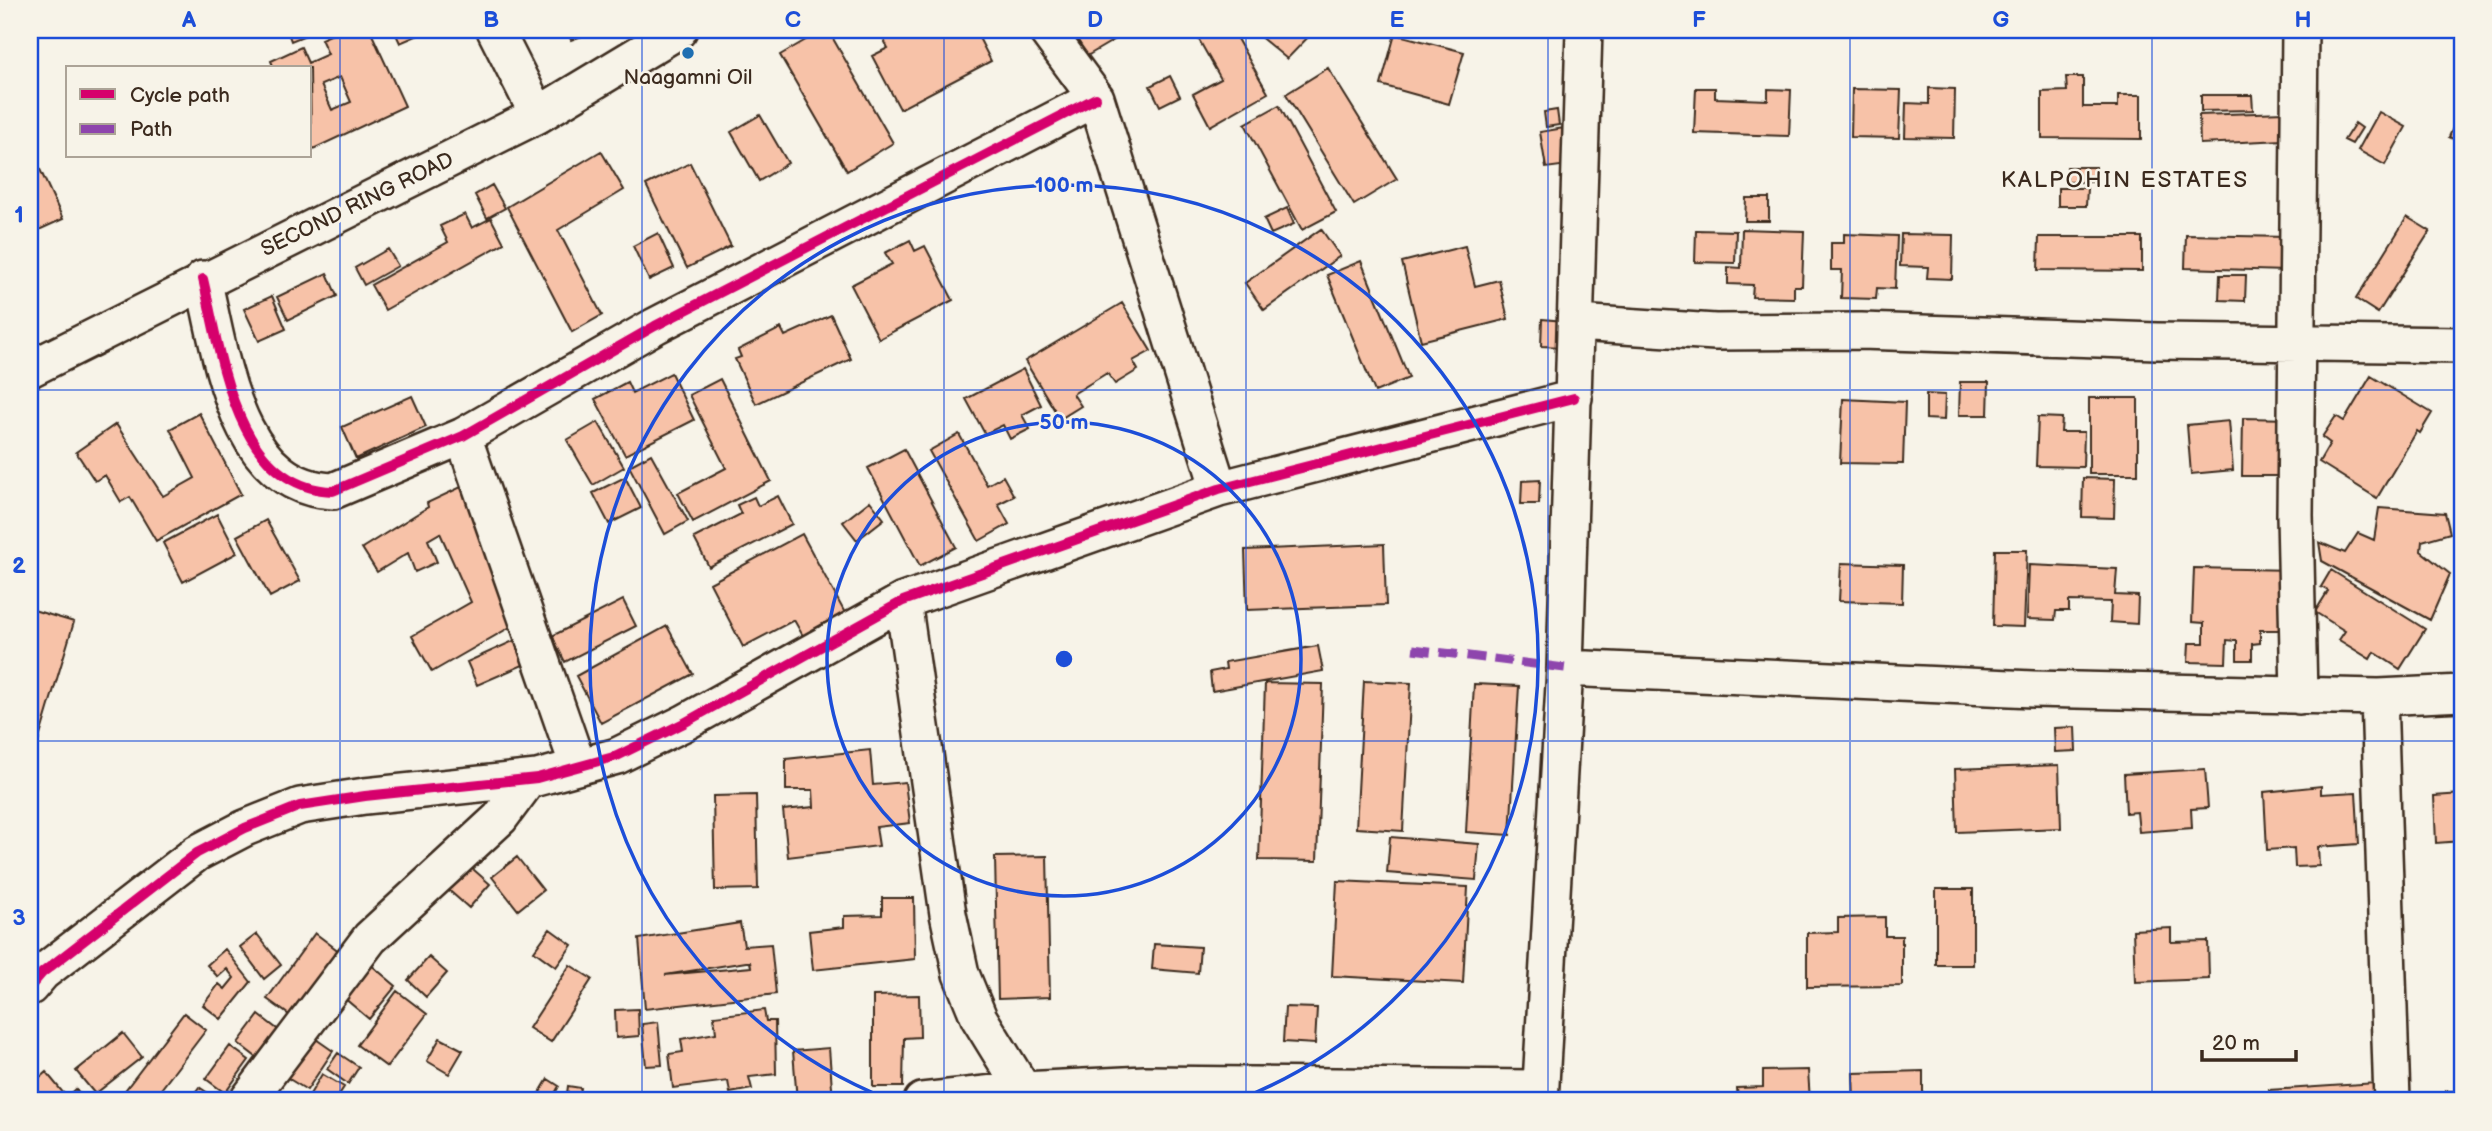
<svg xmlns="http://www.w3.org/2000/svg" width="2492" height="1131" font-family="'Balsamiq Sans',sans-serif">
<rect width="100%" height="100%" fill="#f7f3e8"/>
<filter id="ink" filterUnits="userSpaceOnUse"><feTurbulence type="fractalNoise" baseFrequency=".0143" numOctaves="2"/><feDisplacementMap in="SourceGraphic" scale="14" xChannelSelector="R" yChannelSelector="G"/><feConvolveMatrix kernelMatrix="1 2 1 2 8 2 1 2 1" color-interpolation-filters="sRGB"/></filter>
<g filter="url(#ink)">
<!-- building -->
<path fill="#f7c2a8" stroke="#3b2a1e" stroke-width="2" fill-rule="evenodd" d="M287 30H318L291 41Z
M342 30H370L405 106 311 150 310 68H274L271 61 301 47 308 63 328 54 321 39ZM340 77 351 102 332 110 321 85Z
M394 30H419L421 34 400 43Z
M567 30H583L585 35 571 40Z
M823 30H828L893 143 847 171 780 55Z
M898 30H908L911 35 922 30H975L991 61 900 109 872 56 888 48 883 38Z
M1072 30H1131L1087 56Z
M1232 30 1268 93 1210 126 1193 94 1221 79 1194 31Z
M1252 30H1315L1287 59Z
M1395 34 1464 52 1449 104 1381 85Z
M1328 68 1397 179 1354 205 1286 94Z
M1170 76 1180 96 1160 106 1150 86Z
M2066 77H2083V107H2118V95H2141V139L2042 138V92L2067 91Z
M1696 88H1715V98L1768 100V89L1791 90 1789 136 1694 133Z
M1929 88 1955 89 1954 138 1905 137 1906 103 1929 104Z
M1852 89 1901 90 1899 138 1851 137Z
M2201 95H2252L2253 110 2201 111Z
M1279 105 1336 212 1302 230 1245 124Z
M2462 107V143L2449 137Z
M1557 110 1559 125 1546 127 1544 112Z
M2284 112V140L2200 144 2199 115Z
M2379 112 2406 127 2385 165 2358 150Z
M760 115 788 163 759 181 731 132Z
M2355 123 2362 128 2352 144 2344 140Z
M1570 127 1576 164 1546 168 1540 132Z
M601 151 624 190 558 230 602 315 572 332 507 207Z
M37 163 63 219 30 234V167Z
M690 163 731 246 687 268 646 185Z
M2067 167H2096V182H2067Z
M492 185 505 208 487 218 475 195Z
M2058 188H2087L2086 206H2058Z
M1746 198H1769V221H1745Z
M1287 208 1294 224 1271 234 1264 219Z
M465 214 472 228 491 218 504 243 385 310 371 285 448 242 440 226Z
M2407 217 2430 231 2378 313 2356 299Z
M1321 229 1340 256 1264 310 1245 283Z
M1742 229 1804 231 1802 286H1794V298L1752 297 1753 285 1728 284V267L1741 268Z
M1696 230 1736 231 1735 263 1695 262Z
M658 233 674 268 649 280 633 246Z
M1844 234 1897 236 1895 289 1877 288 1876 299 1841 298 1842 270H1831V243H1844Z
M1901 234 1953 235 1952 279 1927 278 1928 267 1900 266Z
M2186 235 2288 237 2286 271 2185 268Z
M2039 237H2142V271L2038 270Z
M910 240 915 251 925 246 953 300 879 339 851 285 892 264 885 253Z
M1465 246 1475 286 1499 280 1508 319 1421 341 1402 262Z
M388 249 398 266 364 285 355 268Z
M1361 261 1409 378 1375 392 1327 275Z
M327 273 337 296 288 320 277 297Z
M2220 275H2246L2245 301 2219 300Z
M272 296 286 329 259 341 244 309Z
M1122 303 1151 351 1133 361 1138 370 1115 384 1107 373 1073 394 1081 406 1060 419 1025 361Z
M831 315 851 359 756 404 735 359 741 357 738 350 781 328 785 336Z
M1542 319 1564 321 1562 347 1541 346Z
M1023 369 1041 405 1022 415 1030 429 1010 439 1003 425 985 434 966 399Z
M671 373 694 420 625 455 595 399 627 382 632 393Z
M2371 376 2432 413 2420 433 2417 431 2377 498 2319 462 2330 443 2322 437 2336 416 2344 421Z
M720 379 771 481 693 522 678 493 726 468 689 395Z
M1960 382H1989L1988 415H1959Z
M1926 394 1945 395 1944 420 1926 419Z
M412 396 426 427 356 459 342 427Z
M2089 398H2138V474H2089Z
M1843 399 1905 402 1903 464 1840 463Z
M199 413 241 494 156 541 130 497 121 502 105 475 95 481 76 452 116 424 163 496 195 478 170 429Z
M2038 417 2062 418 2061 432H2084L2083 467 2036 466Z
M2243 418 2292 419 2291 476H2242Z
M2229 421 2233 470 2191 474 2187 425Z
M598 422 624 467 593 485 567 440Z
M959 434 987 485 1003 476 1014 496 998 504 1009 524 979 541 929 451Z
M904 449 956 547 920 566 868 468Z
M651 454 688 521 665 534 629 466Z
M625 477 641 508 609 524 593 493Z
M2083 478 2115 479 2114 518 2082 517Z
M1540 480 1539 504H1521L1522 481Z
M461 487 521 621 432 672 412 636 471 602 440 533 428 540 437 562 415 572 408 553 377 572 362 548 428 507 427 503Z
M778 496 792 524 709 567 694 538 741 514 737 505 754 497 758 506Z
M870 501 884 519 857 540 843 522Z
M2379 508 2445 513 2450 533 2422 541 2421 551 2450 574 2430 620 2322 561 2319 542 2345 553 2358 533 2374 540Z
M217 514 237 553 183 582 163 543Z
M266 520 300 581 270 597 237 536Z
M802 534 845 613 803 636 794 620 743 647 710 583Z
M1384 544 1386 605 1247 610 1245 550Z
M1995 550H2027L2024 627 1993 626Z
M1841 563 1903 565 1902 603 1839 601Z
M2029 565 2117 569 2115 595 2138 596 2137 624 2110 622 2111 602 2069 601V611H2056L2055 620 2027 619Z
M2194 568 2294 570 2293 630H2260V643L2252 644V660H2237V641L2227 640 2226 663 2188 662 2189 643H2204V623L2192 622Z
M2331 570 2425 629 2400 669 2374 652 2370 659 2339 640 2345 631 2315 612 2328 591 2321 587Z
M623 600 636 626 565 662 552 636Z
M30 609 74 622 30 769Z
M667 626 693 674 601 723 576 676Z
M520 638 530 662 477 685 467 662Z
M1318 646 1323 671 1212 691 1210 672 1226 669 1225 662Z
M1364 681 1411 683 1403 831 1356 828Z
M1265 683 1323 684 1317 861 1259 860Z
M1474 684 1519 686 1510 835 1466 832Z
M2075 727 2076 751 2055 752 2054 728Z
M870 750 873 785 905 782 910 823 876 827 879 846 788 857 783 810 814 807 813 790H786V759Z
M2059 765 2061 828 1957 832 1955 769Z
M2205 769 2208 808 2191 809 2192 828 2139 832 2137 812 2126 813 2124 774Z
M2321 786V794L2356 792 2359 844 2318 847 2319 866 2295 867 2294 848 2267 850 2264 792Z
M2462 794V841L2436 843 2434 796Z
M756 795 758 889 715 890 713 796Z
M1390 837 1479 844 1476 880 1387 873Z
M1047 856 1050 997 998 999 995 857Z
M517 857 543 890 518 910 492 877Z
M465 862 490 884 469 908 444 886Z
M1337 881 1468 887 1463 983 1332 976Z
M1936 889H1973V965H1936Z
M882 898H914L915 959 813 970 809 931 844 927V916L882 915Z
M1885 917V936H1902V986L1807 987V933L1838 932V918Z
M740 923 744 946 771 944 776 994 645 1009 639 939ZM746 962H750L751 967 665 975Z
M2171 928V942L2208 941 2209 979 2135 982 2133 930Z
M550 929 572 945 556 967 534 951Z
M315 933 340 952 292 1017 267 999Z
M257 934 281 965 264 979 240 947Z
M1154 944 1200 947 1198 973 1152 969Z
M225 949 251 982 221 1019 203 1005 219 984 225 989 234 978 227 969 218 977 207 965Z
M429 957 447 973 426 997 408 980Z
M370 964 396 986 369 1019 343 997Z
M570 965 592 979 551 1042 529 1028Z
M397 991 427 1014 387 1067 357 1045Z
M919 995 920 1037 904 1038 903 1087H873V996Z
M1285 1007 1317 1008 1315 1044 1283 1042Z
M638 1009 639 1036 616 1038 615 1010Z
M764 1010 766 1021H775L776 1074 749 1077 752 1089 730 1093 728 1081 673 1088 669 1054 683 1052 681 1039 716 1033 714 1016Z
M184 1013 206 1030 152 1101H117Z
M259 1015 281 1032 260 1060 238 1043Z
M658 1022 662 1065 646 1066 642 1024Z
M123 1033 142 1057 95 1094 76 1071Z
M313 1037 333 1051 307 1090 286 1077Z
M440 1038 463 1050 449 1074 427 1061Z
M230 1046 249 1060 225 1093 206 1079Z
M829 1048 833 1101H797L793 1051Z
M338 1053 359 1067 348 1084 327 1069Z
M1808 1070 1810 1101H1738L1737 1088 1763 1087V1071Z
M1923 1071V1101H1854L1853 1073Z
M46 1072 65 1095 57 1101H30V1086Z
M322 1074 344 1087 335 1101H306Z
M548 1079 559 1086 551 1101 539 1094Z
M2376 1083 2378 1101H2270L2269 1090Z
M568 1086 581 1088 579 1101H566Z
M199 1087 220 1101H189Z
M76 1089 86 1101H63Z
M597 1091 611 1093 610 1101H595Z
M2446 1091H2462V1101H2446Z"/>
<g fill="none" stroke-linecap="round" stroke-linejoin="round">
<!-- minor casing -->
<g stroke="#3b2a1e" stroke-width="40">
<path id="minor" d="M495 30 538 115
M1046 30 1096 98 1219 489
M203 279C221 354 235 488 333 491L463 436 655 326 1096 98
M1577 323 1715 332 1861 331 2157 341 2462 345
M30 369 538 115 679 30
M463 436 578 766
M903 601 948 914 961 974 979 1018 1030 1101
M1565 668 2033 689 2379 697 2462 693
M2299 696 2295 515 2300 30
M2379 697 2392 1101
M30 987 42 973 197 853 245 828 300 806 365 796 537 778 617 756 684 723 903 601 1219 489 1574 398
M247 1101 370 938 500 818 529 779
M922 1101 1022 1090 1145 1084 1540 1088
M1540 1101 1565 668 1584 30"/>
</g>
<!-- minor -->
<use href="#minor" stroke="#f7f3e8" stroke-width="35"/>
<!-- quiet -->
<path stroke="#8e44ad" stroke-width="9" stroke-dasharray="18 9" stroke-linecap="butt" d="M1413 649 1565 668"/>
<!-- cycleway casing -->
<g stroke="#f7f3e8" stroke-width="15">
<path id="cycleway" d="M203 279C221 354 235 488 333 491L463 436 655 326 1096 98
M30 987 42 973 197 853 245 828 300 806 365 796 537 778 617 756 684 723 903 601 1219 489 1574 398"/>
</g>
<!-- cycleway -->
<use href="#cycleway" stroke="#d6006c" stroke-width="10"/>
</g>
</g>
<!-- grid -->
<path fill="none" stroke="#1d4ed8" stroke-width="2" stroke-opacity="0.55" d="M340 30V1101M642 30V1101M944 30V1101M1246 30V1101M1548 30V1101M1850 30V1101M2152 30V1101M30 390H2462M30 741H2462"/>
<!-- distance rings -->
<g fill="none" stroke="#1d4ed8" stroke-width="3.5">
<circle cx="1064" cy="659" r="237"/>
<path d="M890 1100A474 474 0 1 1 1238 1100"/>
</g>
<!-- markers -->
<circle fill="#1f6fb2" stroke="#f7f3e8" stroke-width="2.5" cx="688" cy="53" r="7"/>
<g text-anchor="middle" stroke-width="5" stroke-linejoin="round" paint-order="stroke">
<!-- poi labels -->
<g font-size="21" fill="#3b2a1e" stroke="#f7f3e8">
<text x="688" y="84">Naagamni Oil</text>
</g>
<!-- street labels -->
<g font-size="21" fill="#3b2a1e" stroke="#f7f3e8">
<text transform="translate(357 204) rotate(-26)" y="7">SECOND RING ROAD</text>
</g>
<!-- neighbourhood labels -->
<g font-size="23" letter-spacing="2" fill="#3b2a1e" stroke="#f7f3e8">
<text x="2125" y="187">KALPOHIN ESTATES</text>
</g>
</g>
<circle cx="1064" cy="659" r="10" fill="#1d4ed8" stroke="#f7f3e8" stroke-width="3.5"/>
<g font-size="21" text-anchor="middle" font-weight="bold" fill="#1d4ed8" stroke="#f7f3e8" stroke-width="5" stroke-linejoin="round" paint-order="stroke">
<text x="1064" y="192">100 m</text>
<text x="1064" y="429">50 m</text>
</g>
<!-- margin -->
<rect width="2492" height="1131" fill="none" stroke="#f7f3e8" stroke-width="77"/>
<!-- legend -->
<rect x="66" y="66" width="245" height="91" fill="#f7f3e8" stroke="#aca397" stroke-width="2"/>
<rect x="80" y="89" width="35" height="10" fill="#d6006c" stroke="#aca397" stroke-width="2"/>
<text x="130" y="102" font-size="21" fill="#3b2a1e">Cycle path</text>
<rect x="80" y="124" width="35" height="10" fill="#8e44ad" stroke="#aca397" stroke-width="2"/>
<text x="130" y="136" font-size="21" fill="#3b2a1e">Path</text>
<!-- scale -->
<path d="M2202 1050v10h94v-10" fill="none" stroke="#3b2a1e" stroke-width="3.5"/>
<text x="2212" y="1050" font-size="21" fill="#3b2a1e" stroke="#f7f3e8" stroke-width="5" paint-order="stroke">20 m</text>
<rect x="38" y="38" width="2416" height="1054" fill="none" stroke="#1d4ed8" stroke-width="2.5"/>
<g font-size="23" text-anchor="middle" font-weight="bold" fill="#1d4ed8">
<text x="189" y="27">A</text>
<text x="491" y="27">B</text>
<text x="793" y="27">C</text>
<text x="1095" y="27">D</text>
<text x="1397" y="27">E</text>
<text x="1699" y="27">F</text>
<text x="2001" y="27">G</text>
<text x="2303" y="27">H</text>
<text x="19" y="222">1</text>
<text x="19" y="573">2</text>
<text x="19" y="925">3</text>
</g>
</svg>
